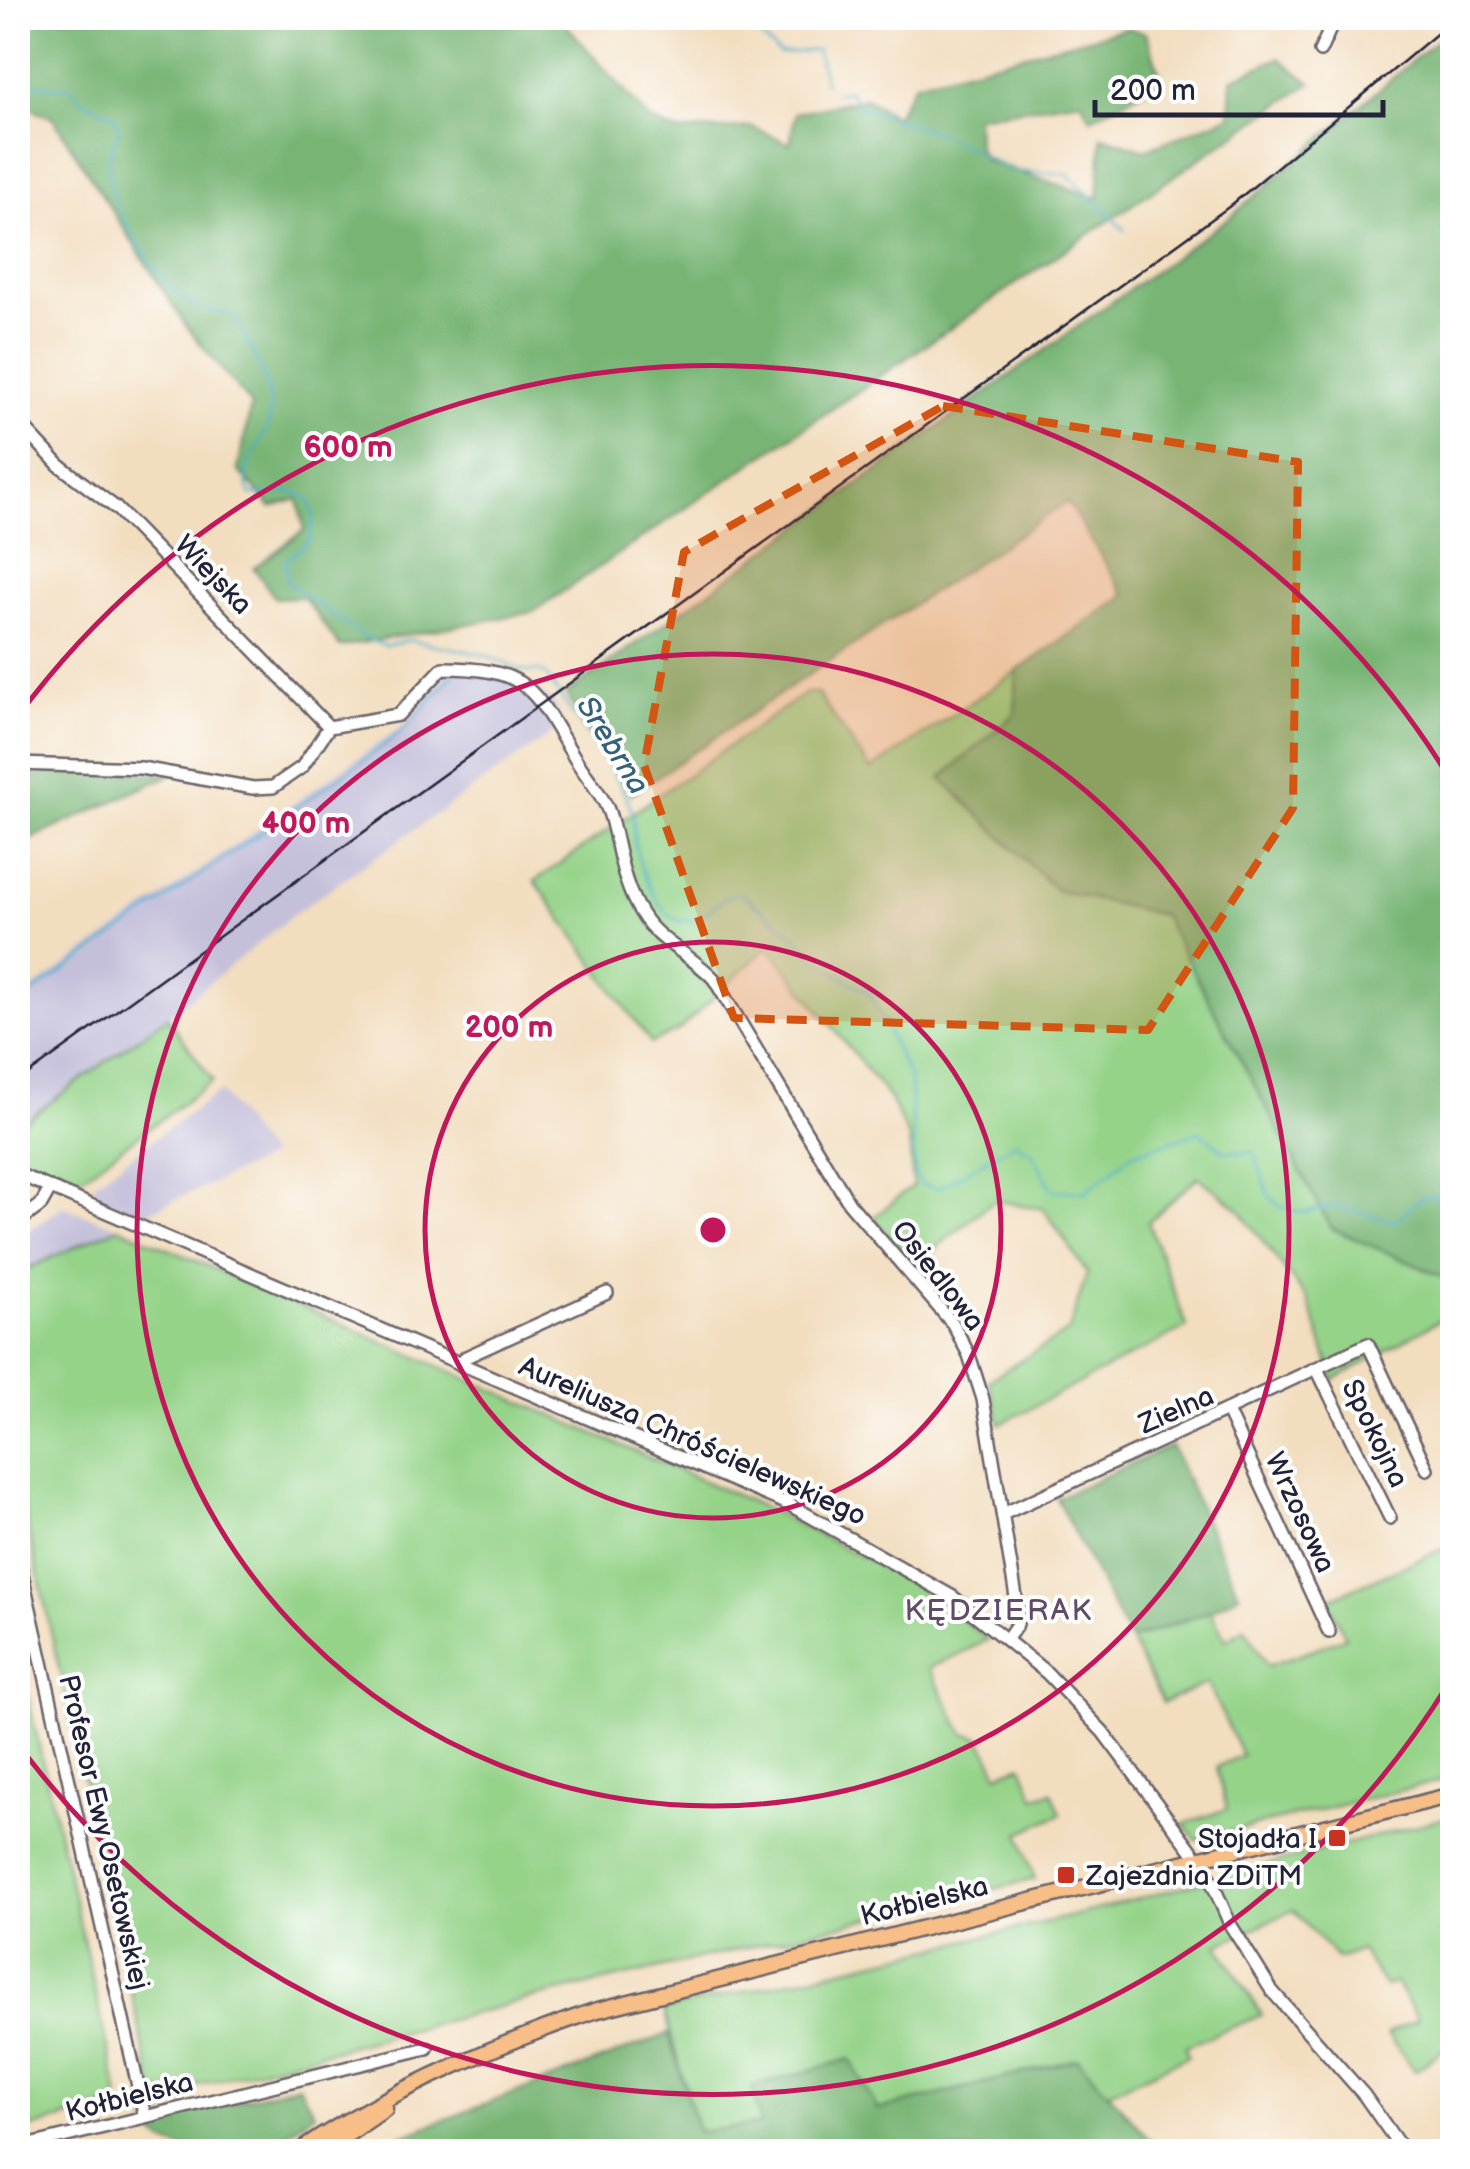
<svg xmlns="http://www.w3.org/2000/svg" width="1470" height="2169" font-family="'Balsamiq Sans',sans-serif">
<rect width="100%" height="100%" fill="#fff"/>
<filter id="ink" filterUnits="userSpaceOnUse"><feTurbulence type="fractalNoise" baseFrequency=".01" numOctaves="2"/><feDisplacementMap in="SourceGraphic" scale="20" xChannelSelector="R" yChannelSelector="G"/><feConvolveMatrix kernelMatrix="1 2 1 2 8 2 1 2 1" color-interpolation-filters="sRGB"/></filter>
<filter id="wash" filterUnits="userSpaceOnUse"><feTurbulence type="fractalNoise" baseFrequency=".0048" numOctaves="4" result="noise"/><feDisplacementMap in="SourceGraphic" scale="40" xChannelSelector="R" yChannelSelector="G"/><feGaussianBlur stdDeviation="2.25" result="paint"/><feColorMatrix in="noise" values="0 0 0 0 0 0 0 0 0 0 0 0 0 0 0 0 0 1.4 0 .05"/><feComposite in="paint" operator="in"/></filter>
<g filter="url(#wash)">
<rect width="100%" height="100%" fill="#f2ddbe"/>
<!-- industrial -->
<path fill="#c5c0da" d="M457 660 518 677 554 703 563 726 298 911 167 1017 18 1126V999L404 725Z
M220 1091 270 1157 142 1215 100 1197 93 1184Z
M63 1206 118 1227 18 1273V1239Z"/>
<!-- green -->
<path fill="#95d389" stroke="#5c7a62" stroke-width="2.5" d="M1017 671 1015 714 941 778 1056 890 1163 915 1331 1228 1452 1281V1313L1334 1380 1308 1300 1237 1207 1198 1177 1148 1222 1187 1327 1000 1424 989 1380 1069 1331 1087 1273 1044 1209 994 1200 915 1265 873 1218 913 1186 909 1138 890 1099 768 946 679 1030 651 1043 535 881 806 693H817L871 770Z
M167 1017 213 1081 80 1178 55 1175 18 1159V1126Z
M118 1227 770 1510 920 1587 988 1640 929 1668 964 1734 980 1737 998 1774 1022 1765 1035 1797 1052 1792 1061 1814 1019 1833 1035 1879 529 1999 164 2094 153 2089 18 1484V1273Z
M1452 1545V1778L1196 1840 1184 1824 1227 1809 1217 1767 1242 1755 1207 1683 1163 1703 1130 1640 1210 1611 1226 1640 1245 1628 1268 1666 1346 1637 1327 1600Z
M18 1654 119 2096 113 2104 18 2132Z
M1452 1816V2055L1447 2047 1415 2071 1387 2034 1418 2019 1396 1982 1385 1986 1361 1950 1338 1959 1293 1910 1218 1945 1262 2015 1186 2046 1188 2056 1107 2093 1077 2059 877 2111 698 2132 664 2010 1072 1916Z"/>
<!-- forest -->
<path fill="#78b575" stroke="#4d6c58" stroke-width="2.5" d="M18 18H560L651 121 677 132 752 127 790 144 795 113 866 98 895 117 915 83 1127 28 1146 33 1162 81 1091 118 1081 100 976 116 977 146 985 160 1098 198 1102 136 1145 150 1230 116 1232 79 1279 58 1311 83 533 612 340 647 303 597 275 598 254 568 304 530 298 499 271 507 238 470 251 405 186 326 53 118 18 103Z
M1452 27V1281L1331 1228 1163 915 1056 890 941 778 1015 714 1017 671 1125 595 1067 502 631 794 566 694 1229 218Z
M51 769 172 774 18 845V786Z
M1171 1446 1239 1594 1210 1611 1130 1640 1056 1498Z
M669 2034 698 2132 761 2124 752 2087 850 2059 878 2110 1078 2059 1160 2151H363Z
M299 2085 314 2113C296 2128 276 2143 254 2150 228 2158 155 2153 147 2123Z"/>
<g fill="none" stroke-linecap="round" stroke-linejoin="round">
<!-- stream -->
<path stroke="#47adc6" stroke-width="2.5" d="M739 18 780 54 817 50 825 83
M18 75 35 84 71 88 80 99 114 115 119 131C110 147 106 166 110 184 118 218 159 282 187 301 200 311 217 312 232 314 248 344 278 388 268 424 260 452 236 464 251 495L294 492 307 497 314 514 309 541 286 561 287 582 365 638 385 646 410 640 486 655 522 671 544 672C572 717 611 760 631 808 635 818 633 828 634 839 637 860 656 916 681 921 705 925 717 894 741 893L793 934 817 960 870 994 910 1079 915 1173 921 1185 939 1188 1015 1142 1032 1152 1052 1190 1085 1192 1133 1153 1200 1132 1224 1151 1255 1153 1268 1195 1281 1207 1301 1213 1337 1206 1394 1222 1422 1197 1434 1196 1452 1212
M834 93 849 91 862 108 940 133 1012 171 1068 174 1125 230
M18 1003 378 750 403 730 454 674
M1452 1247 1442 1280 1452 1291"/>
</g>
</g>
<g filter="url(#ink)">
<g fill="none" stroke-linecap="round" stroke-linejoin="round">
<!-- minor casing -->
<g stroke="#6b6369" stroke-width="16">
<path id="minor" d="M1320 51 1335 18
M18 421 59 465 116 508 329 727 398 715 443 668C533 668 534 692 576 760 587 778 606 798 611 819 620 852 622 883 641 913 658 942 692 955 714 979L849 1203 953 1324 969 1355 983 1399 1018 1609 1017 1624 1007 1639
M18 764 141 768 253 788 273 787 302 767 329 727
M18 1174 790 1505 953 1597 1047 1673 1103 1732 1207 1871 1230 1924 1272 1991 1364 2095 1404 2152
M18 1222 41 1205 50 1189
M461 1365 466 1357 607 1293
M1318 1371 1390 1518
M1228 1413 1329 1632
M1003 1514 1368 1344 1427 1469
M18 1556 145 2117
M18 2148 427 2048"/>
</g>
<!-- major casing -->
<g stroke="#6b6369" stroke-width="19">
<path id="major" d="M298 2152C388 2091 492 2046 594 2011L1452 1795
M322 2152 385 2109"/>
</g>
<!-- minor -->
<use href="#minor" stroke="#fff" stroke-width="11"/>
<!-- major -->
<use href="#major" stroke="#f7be87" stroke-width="14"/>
<!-- rail -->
<path stroke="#22223b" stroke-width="2.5" d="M18 1082 1230 206 1452 21"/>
</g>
</g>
<!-- marked area -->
<path fill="#d45411" fill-opacity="0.2" stroke="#d45411" stroke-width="8" stroke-dasharray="20 12" stroke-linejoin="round" d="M943 406 1298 462 1293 808 1148 1030 734 1018 644 765 684 552Z"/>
<!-- distance rings -->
<g fill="none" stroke="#c2185b" stroke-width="5">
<circle cx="713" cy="1230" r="288"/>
<circle cx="713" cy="1230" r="576"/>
<path d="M1450 1681A864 864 0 0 1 18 1744M18 716A864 864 0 0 1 1450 779"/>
</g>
<!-- markers -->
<g fill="#c8321e" stroke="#fff" stroke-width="4">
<rect x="1327" y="1828" width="20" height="20" rx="5"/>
<rect x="1056" y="1865" width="20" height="20" rx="5"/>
</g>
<g text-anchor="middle" stroke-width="8" stroke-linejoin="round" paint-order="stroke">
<!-- street labels -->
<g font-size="28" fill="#22223b" stroke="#fff">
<text transform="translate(214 574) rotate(46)" y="10">Wiejska</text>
<text transform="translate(939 1275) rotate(52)" y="10">Osiedlowa</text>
<text transform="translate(1176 1409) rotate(-24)" y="10">Zielna</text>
<text transform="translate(1376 1433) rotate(64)" y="10">Spokojna</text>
<text transform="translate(693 1440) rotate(24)" y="10">Aureliusza Chróścielewskiego</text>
<text transform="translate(1301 1512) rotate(65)" y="10">Wrzosowa</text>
<text transform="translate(105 1832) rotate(77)" y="10">Profesor Ewy Osetowskiej</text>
<text transform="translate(924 1900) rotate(-14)" y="10">Kołbielska</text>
<text transform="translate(129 2096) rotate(-14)" y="10">Kołbielska</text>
</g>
<!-- poi labels -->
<g font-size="28" fill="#22223b" stroke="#fff" text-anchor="end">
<text x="1317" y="1848">Stojadła I</text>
<text x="1086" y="1885" text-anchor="start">Zajezdnia ZDiTM</text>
</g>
<!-- water labels -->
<g font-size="30" font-style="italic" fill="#33617a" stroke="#fff">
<text transform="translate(613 745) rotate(58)" y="10">Srebrna</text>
</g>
<!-- neighbourhood labels -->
<g font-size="30" letter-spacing="2.5" fill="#604c69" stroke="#fff">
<text x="999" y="1620">KĘDZIERAK</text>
</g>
</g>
<circle cx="713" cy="1230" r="15" fill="#c2185b" stroke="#fff" stroke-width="5"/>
<g font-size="30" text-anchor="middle" font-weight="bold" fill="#c2185b" stroke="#fff" stroke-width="8" stroke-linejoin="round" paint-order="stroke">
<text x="348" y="457">600 m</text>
<text x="306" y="833">400 m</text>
<text x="509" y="1037">200 m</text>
</g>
<!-- margin -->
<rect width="1470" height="2169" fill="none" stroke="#fff" stroke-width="60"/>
<!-- scale -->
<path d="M1095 100v15h288v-15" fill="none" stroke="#22223b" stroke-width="5"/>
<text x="1110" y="100" font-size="30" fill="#22223b" stroke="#ffffff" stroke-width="8" paint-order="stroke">200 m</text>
</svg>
